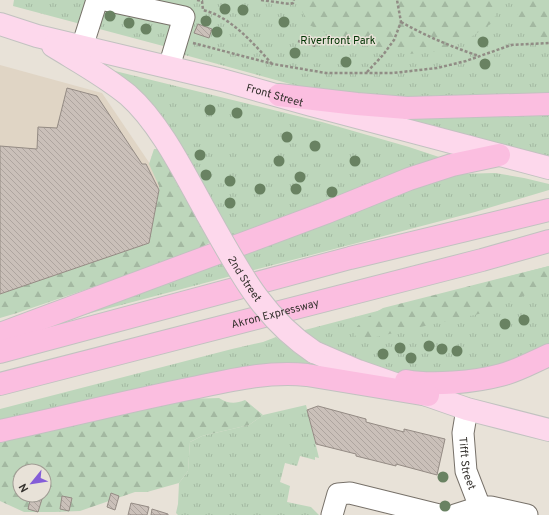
<svg xmlns="http://www.w3.org/2000/svg" width="549" height="515" font-family="Overpass,sans-serif">
<defs>
<pattern id="grass-tufts" width="24" height="20" patternUnits="userSpaceOnUse"><rect width="24" height="20" fill="#bdd6bb"/><path d="M3 7l-1-3M5 7V3M7 7l1-3M15 17l-1-3M17 17v-4M19 17l1-3" fill="none" stroke="#a3b8a1"/></pattern>
<pattern id="forest-firs" width="22" height="20" patternUnits="userSpaceOnUse"><rect width="22" height="20" fill="#bdd6bb"/><path d="M5 1l3.5 6h-7zM16 11l3.5 6h-7z" fill="#a3b8a1"/></pattern>
<pattern id="building-back-hatch" width="6" height="6" patternUnits="userSpaceOnUse"><rect width="6" height="6" fill="#cac0b9"/><path d="M-1 5l2 2M0 0l6 6M5-1l2 2" fill="none" stroke="#aea59f"/></pattern>
</defs>
<rect width="100%" height="100%" fill="#e8e2d8"/>
<!-- built -->
<path fill="#e0d5c5" d="M0 65 102 93 167 189 154 249 0 299Z"/>
<!-- grass -->
<path fill="url(#grass-tufts)" d="M14 0H549V97H478L442 95 409 98 305 88 181 54 182 51 13 6Z
M115 71 322 122 409 147 442 158 231 238 114 74Z
M549 114V156L509 147 403 118 525 116Z
M495 173 524 178 549 184V190L475 212 68 319 394 194 456 174Z
M549 266V348L495 370 418 376 398 373 361 365 337 355 301 331Z
M276 337 294 352 322 367 0 424V409L232 349 263 342Z
M306 405 319 458 315 457V460L300 456 297 466 285 463 280 482 290 486 287 502 311 507 319 515H178L176 513 178 504 179 483 188 471 190 442 202 436 249 425 263 415Z"/>
<!-- forest -->
<path fill="url(#forest-firs)" fill-rule="evenodd" d="M304 0H502L492 23 471 37 442 51 409 54 343 41 307 24 301 8Z
M526 0H549V37L541 39 521 26 514 4Z
M154 149H159L166 156 175 180 210 242 204 246 152 267 17 313 0 318V294L149 243 159 186 149 164Z
M549 266V285L483 313 358 341 353 331 364 319 383 308Z
M219 398C229 404 235 404 245 400L263 415 249 425 202 436 190 442 188 471 179 483 147 492H135L80 511 55 512H24L0 501V443L46 430 188 399ZM20 471H44V495H20Z"/>
<!-- building -->
<path fill="url(#building-back-hatch)" stroke="#948b84" d="M198 24 212 29 209 38 194 33Z
M67 88 97 96 142 164H146L159 190 149 243 0 294V146L37 149 38 127 57 128Z
M318 406 366 419V422L404 432V429L445 439 437 475 396 464V466L356 456V454L316 444 307 410Z
M111 493 119 496 115 510 107 507Z
M31 496 42 499 38 512 28 509Z
M62 496 72 498 69 511 60 509Z
M131 503 149 507 147 515H128Z
M152 509 168 514V515H151Z"/>
<g fill="none" stroke-linecap="round" stroke-linejoin="round">
<!-- minor casing -->
<g stroke="#777169" stroke-width="23">
<g id="minor">
<path d="M105 0 184 17 169 67"/>
<path d="M82 47 97 0"/>
<path id="s1" d="M467 409 463 433 466 471 483 515"/>
<path d="M332 515 338 494 350 493 439 515"/>
<path d="M455 515 480 507H491L527 515"/>
</g>
</g>
<!-- major casing -->
<g stroke="#c2c2c0" stroke-width="24">
<g id="major">
<path id="s2" d="M0 24 37 36 222 80 311 105 549 168"/>
<path d="M53 46C79 62 105 76 128 95 161 124 186 177 207 214"/>
<path d="M314 352 358 371 467 409 549 430"/>
</g>
</g>
<!-- highway casing -->
<g stroke="#c2c2c0" stroke-width="24">
<g id="highway">
<path d="M279 95 357 104 407 108 549 104"/>
<path d="M0 334 325 213 409 179 452 165 499 155"/>
<path d="M0 352 350 258 549 210"/>
<path d="M406 381C432 386 475 382 501 375 517 371 533 362 549 355"/>
<path id="s3" d="M0 384 482 260 549 241"/>
<path d="M0 431C65 417 128 401 193 388 231 380 268 371 307 375L428 395"/>
</g>
</g>
<!-- path -->
<path stroke="#918c85" stroke-width="2.5" stroke-dasharray="3 2" stroke-linecap="butt" d="M197 0 202 1 203 10C231 17 253 43 272 64
M261 0 290 4 293 3 294 0
M401 22C426 36 452 47 479 56
M298 41 316 46
M193 43 273 64 326 73H393L437 68 466 61 511 45 549 43
M367 72 383 55 394 40 401 22 397 0"/>
<!-- minor -->
<use href="#minor" stroke="#fff" stroke-width="21"/>
<!-- major -->
<use href="#major" stroke="#fdd8ec" stroke-width="22"/>
<!-- highway -->
<use href="#highway" stroke="#fbbee0" stroke-width="22"/>
<!-- major-bridge casing -->
<g stroke="#c2c2c0" stroke-width="24" stroke-linecap="butt">
<g id="major-bridge">
<path id="s4" d="M207 214C237 267 261 317 314 352"/>
</g>
</g>
<!-- major-bridge -->
<use href="#major-bridge" stroke="#fdd8ec" stroke-width="22"/>
</g>
<!-- trees -->
<g fill="#698262">
<circle cx="225" cy="9" r="5.5"/>
<circle cx="243" cy="10" r="5.5"/>
<circle cx="110" cy="16" r="5.5"/>
<circle cx="206" cy="21" r="5.5"/>
<circle cx="284" cy="22" r="5.5"/>
<circle cx="129" cy="23" r="5.5"/>
<circle cx="146" cy="29" r="5.5"/>
<circle cx="217" cy="32" r="5.5"/>
<circle cx="483" cy="42" r="5.5"/>
<circle cx="295" cy="53" r="5.5"/>
<circle cx="346" cy="62" r="5.5"/>
<circle cx="485" cy="64" r="5.5"/>
<circle cx="210" cy="110" r="5.5"/>
<circle cx="237" cy="113" r="5.5"/>
<circle cx="287" cy="137" r="5.5"/>
<circle cx="315" cy="146" r="5.5"/>
<circle cx="200" cy="155" r="5.5"/>
<circle cx="279" cy="161" r="5.5"/>
<circle cx="355" cy="161" r="5.5"/>
<circle cx="206" cy="175" r="5.5"/>
<circle cx="300" cy="177" r="5.5"/>
<circle cx="230" cy="181" r="5.5"/>
<circle cx="260" cy="189" r="5.5"/>
<circle cx="296" cy="189" r="5.5"/>
<circle cx="332" cy="192" r="5.5"/>
<circle cx="230" cy="203" r="5.5"/>
<circle cx="524" cy="320" r="5.5"/>
<circle cx="505" cy="324" r="5.5"/>
<circle cx="429" cy="346" r="5.5"/>
<circle cx="400" cy="348" r="5.5"/>
<circle cx="442" cy="349" r="5.5"/>
<circle cx="457" cy="351" r="5.5"/>
<circle cx="383" cy="354" r="5.5"/>
<circle cx="411" cy="358" r="5.5"/>
<circle cx="443" cy="477" r="5.5"/>
<circle cx="445" cy="506" r="5.5"/>
</g>
<g text-anchor="middle" stroke-width="3" stroke-linejoin="round" paint-order="stroke">
<!-- park labels -->
<g font-size="11" fill="#013302" stroke="#e8e2d8">
<text x="338" y="44">Riverfront Park</text>
</g>
<!-- street labels -->
<g font-size="11" fill="#35322e" stroke="#e8e2d8">
<text dy="4" stroke="none"><textPath href="#s2" startOffset="284">Front Street</textPath></text>
<text dy="4" stroke="none"><textPath href="#s4" startOffset="75">2nd Street</textPath></text>
<text dy="4" stroke="none"><textPath href="#s3" startOffset="284">Akron Expressway</textPath></text>
<text dy="4" stroke="none"><textPath href="#s1" startOffset="55">Tifft Street</textPath></text>
</g>
</g>
<!-- north arrow -->
<g transform="translate(32 483) rotate(240)"><circle r="19" fill="#e8e2d8" stroke="#a09c94"/>
<path d="M0-3L7 15L0 10L-7 15Z" fill="#845dd8"/>
<text y="-6" font-size="11" font-weight="bold" text-anchor="middle" fill="#35322e">N</text>
</g>
</svg>
